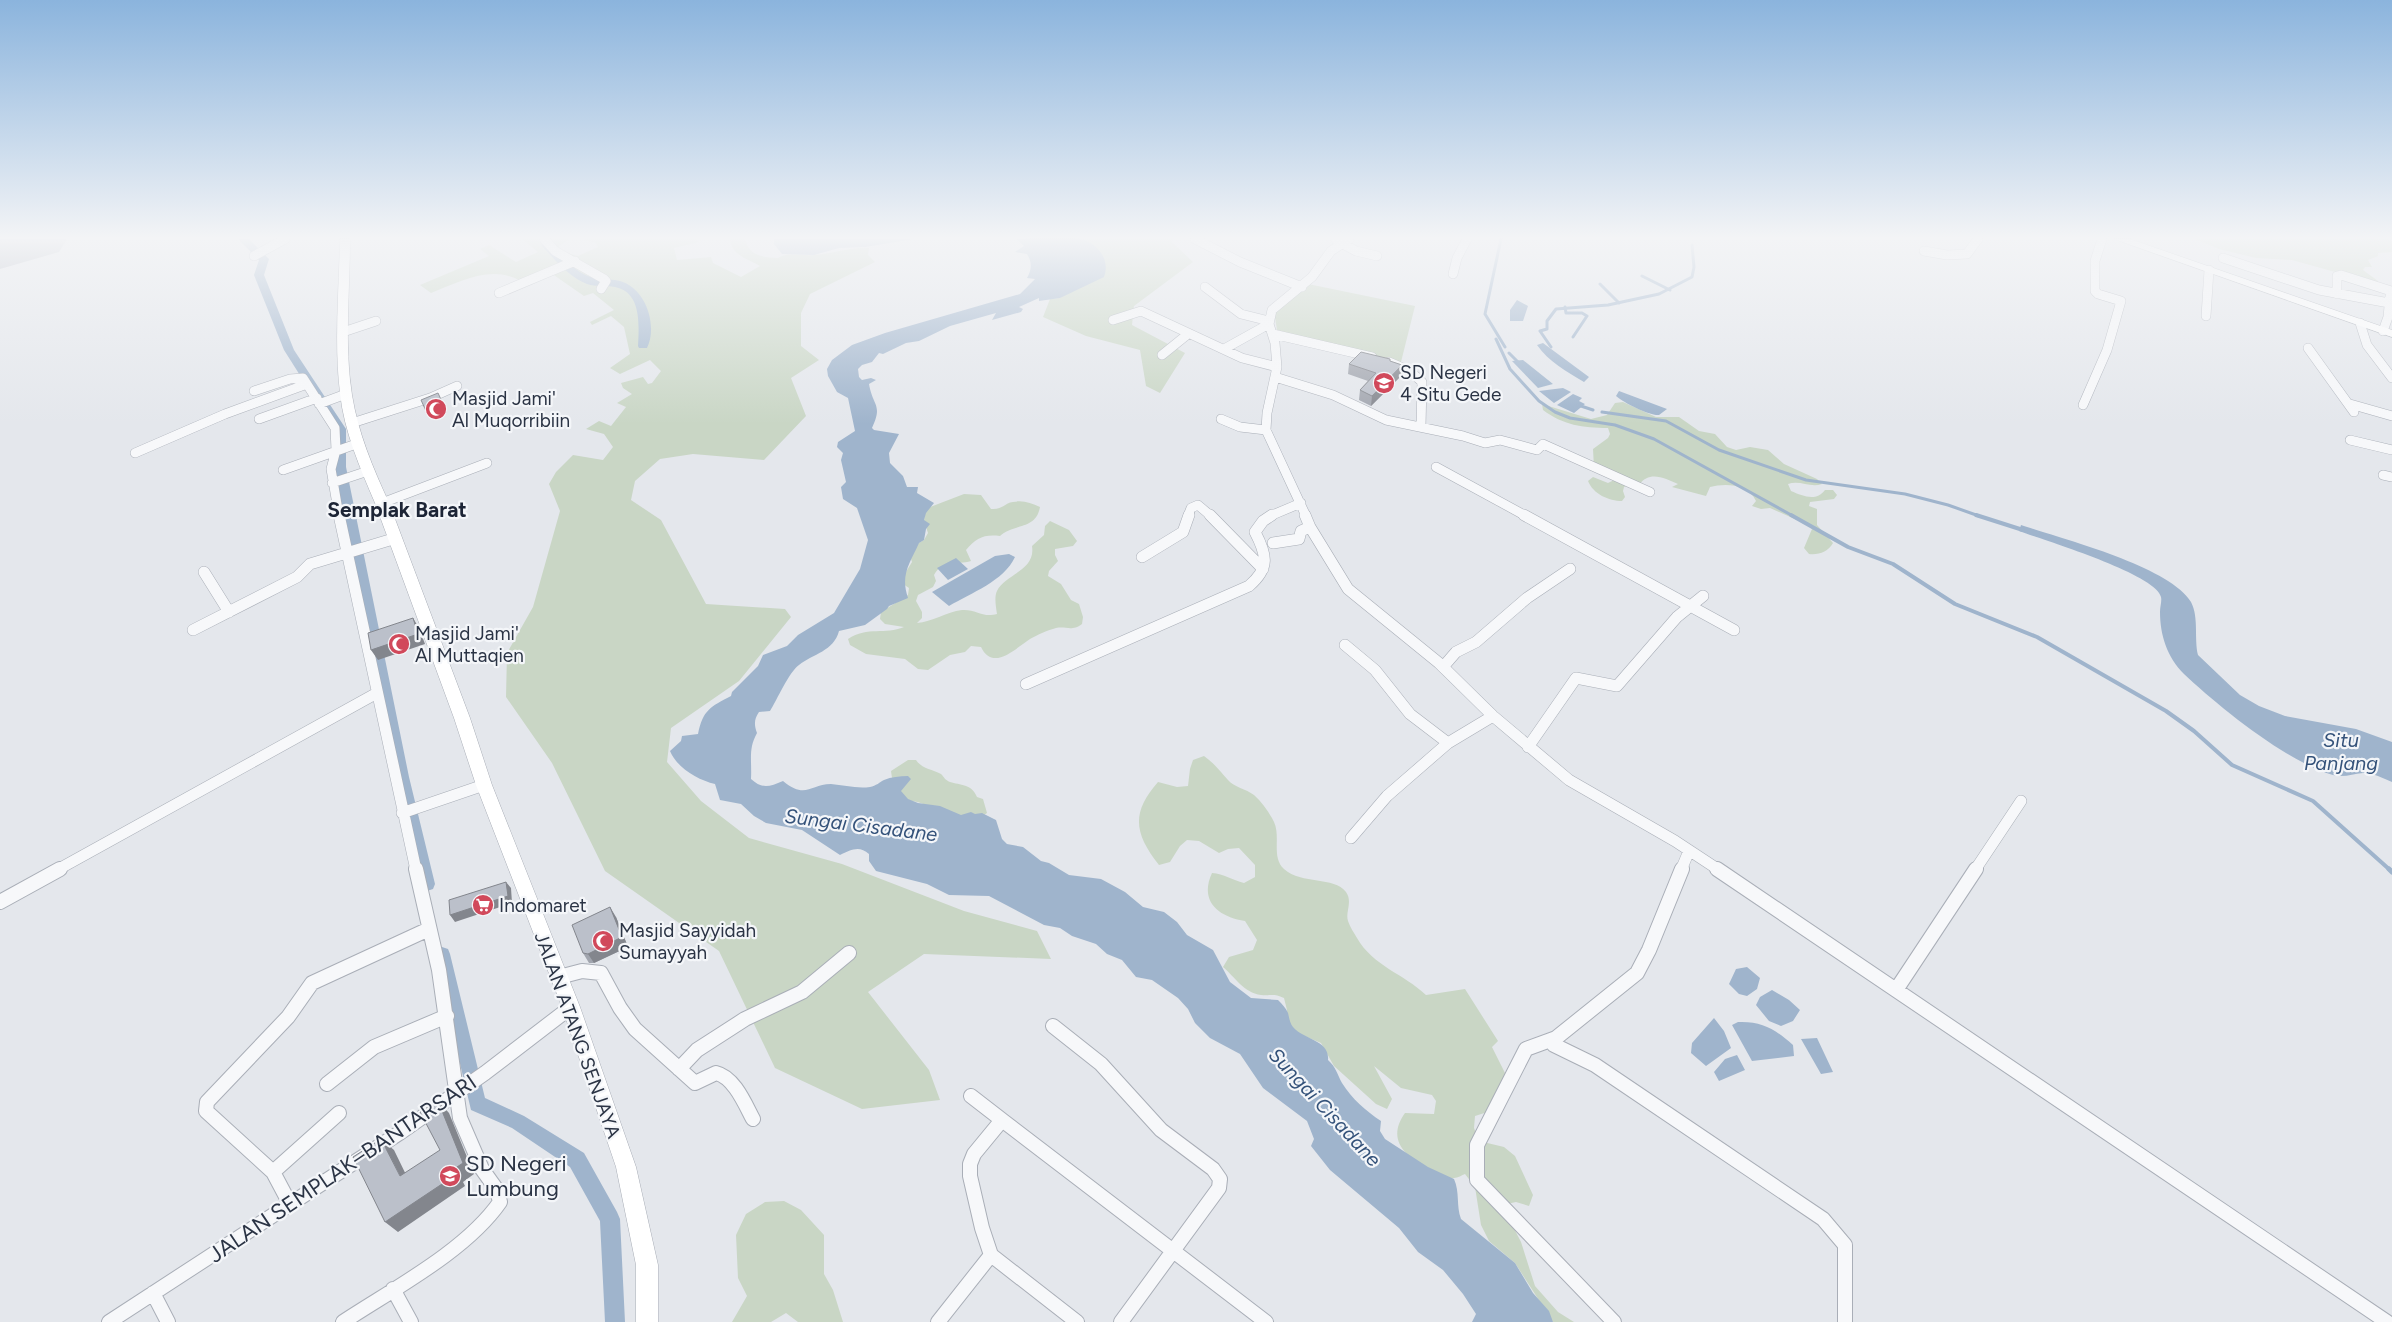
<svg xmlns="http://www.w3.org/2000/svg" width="2392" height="1322" font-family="Figtree,sans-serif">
<rect width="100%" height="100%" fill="#e4e7ec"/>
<!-- green -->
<path fill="#c9d6c5" d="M522 239H569L559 246 560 251 578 256 598 247 596 243 582 239H697L699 242 674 248 677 260 711 257 713 263 741 277 760 266C748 259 731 255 730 239H745C749 256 762 257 778 258 787 252 802 256 813 255 832 254 848 247 869 248L868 255 875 262 810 294 801 313V346L819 360 791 378 806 416 764 460 693 454 660 459 635 481 631 500 661 520 706 604 785 609 791 617 739 681 671 728 667 762 701 801 749 838 842 864 964 911 1037 931 1051 959 924 954 868 992 929 1070 940 1100 862 1109 775 1068 719 951 605 871 552 763 506 697 507 653 533 607 560 511 549 484 556 472 573 455 603 460 613 447 604 434 586 429 599 421 611 426 626 407 617 403 632 394 623 388 621 383 643 377 648 384 652 383 661 371 650 360 620 374 610 368 630 354 624 327 611 316 592 325 590 322 614 310 593 293 584 296 548 271H540L519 280C489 265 460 282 431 293L420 285 489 256 480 249 489 245 516 262 538 252Z
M1082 239H1172V242L1193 262 1134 306 1132 325 1185 353 1160 393 1146 386 1140 350 1086 336 1043 317 1050 299 1060 298 1100 251Z
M2195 239H2388L2392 241V252L2378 253V256L2368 260 2372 267H2365L2363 270 2378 281V284L2292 260 2256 258 2219 249Z
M1308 284 1415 306 1400 366 1277 330 1274 311Z
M1623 402 1656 417H1679L1699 431 1715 434 1727 447 1736 450 1750 447 1768 450 1784 464 1817 479 1822 484C1810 488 1800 480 1788 484L1791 491C1803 496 1816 502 1825 490H1833L1837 495 1834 499 1810 502 1809 506 1817 509V525L1833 543C1828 552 1819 555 1809 554L1804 548 1812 529 1806 522 1797 520 1770 508 1761 509 1752 506 1756 501C1748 484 1726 483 1710 487L1706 496 1672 487 1678 484C1665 478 1649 470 1639 485L1630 484 1624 487 1623 491 1625 497 1622 501C1609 501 1593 494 1588 481L1593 477 1608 483 1614 480 1594 468 1593 449 1608 438 1610 434 1608 428C1583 428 1563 425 1543 410L1542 404 1591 419 1607 415 1615 403Z
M964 494 981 495 991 509C1003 510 1004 503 1013 502 1023 500 1031 503 1040 507 1036 530 1015 523 1000 536 984 534 976 538 966 550L971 561C957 565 942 560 934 575L936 581 933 587 918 595 916 601 922 612V618L917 623C932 622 946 612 962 610 976 609 982 618 997 614 996 607 994 597 997 591 1005 574 1036 571 1032 546L1044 535 1045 526 1050 521 1069 530 1077 541 1073 546 1055 549V555L1058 561 1049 571 1048 576 1061 584 1071 600 1079 604 1083 617 1082 624C1071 632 1067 626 1056 628 1048 630 1037 635 1030 639 1016 648 993 672 981 647L971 646 965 652 950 655 928 670 918 669 905 659 866 654 850 645 848 639C868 626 885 635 904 627L885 624 880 619 881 612 908 595 909 588 903 584 904 575 912 562 910 556 917 544 924 540 928 533 924 521 925 509Z
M1204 756C1216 765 1218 769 1228 780 1234 787 1246 789 1254 795 1262 802 1269 812 1274 822 1281 837 1271 857 1284 869 1302 885 1334 876 1346 892 1353 902 1345 912 1348 921 1350 927 1354 933 1357 938 1373 966 1404 974 1426 995L1465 989 1498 1041 1492 1047 1507 1077 1500 1108 1475 1116 1474 1128 1479 1141 1504 1147 1515 1156 1533 1195 1529 1206 1516 1202 1502 1205 1521 1242 1535 1286 1558 1312 1574 1322H1553L1515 1263 1489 1241 1481 1225 1475 1187 1465 1174C1462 1175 1458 1178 1454 1178 1444 1180 1434 1173 1426 1168 1403 1155 1387 1138 1405 1113L1434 1114 1436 1101 1432 1095 1401 1088 1374 1066 1392 1099 1387 1109 1376 1104 1334 1066 1321 1043 1297 1033 1286 1023 1287 1010 1284 998C1273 993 1272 996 1261 995 1244 993 1234 976 1223 967L1229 957 1253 950 1257 940 1245 921C1218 917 1199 901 1212 873 1224 874 1232 880 1244 883L1255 877V865L1239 848 1228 849 1219 853 1199 841 1187 840 1180 846 1170 862 1159 865C1134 833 1131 813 1158 782L1177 787 1188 786 1190 769 1193 760Z
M908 760H916C922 769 932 769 941 774 944 777 945 780 950 782 960 785 972 784 977 797L983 799 987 813 981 817C971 816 959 816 948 813 935 810 918 799 906 801L892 778 891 771Z
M784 1201 801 1210 824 1235V1274L833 1290 843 1322H798L786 1313 771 1322H732L747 1296 738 1278 736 1235 746 1214 765 1202Z"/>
<!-- water -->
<path fill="#9fb4cc" d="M774 239H914L865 247 839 248 814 255 782 254 774 244Z
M1016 239C1032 239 1071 236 1084 240 1100 246 1110 261 1104 277L1060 298 1039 301V298L1019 307 1023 309 1021 312 992 320 996 313 950 326 919 341 906 343 883 354 879 353 872 362 862 365 858 369 859 377 862 380 871 378 876 380 869 384C873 407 883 404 872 428L874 430 899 434 889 453 890 463 903 476 907 487H918L917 493 934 503 926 513 924 520 930 524 926 529 924 540 919 543C910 563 900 575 908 598L889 606 887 609 865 625 839 631C834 651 813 654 799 665 789 672 777 700 770 711L759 712C754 719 754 725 757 733 748 749 752 760 751 779 762 789 769 787 783 781 806 800 810 784 831 784 844 785 857 789 870 787 876 786 880 782 884 780 891 777 900 776 908 776L911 779 901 791 908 799 918 803 940 806 961 815 971 812 975 814 982 813 996 820 1002 839 1007 844 1023 847 1041 861 1049 863 1069 875 1101 879 1125 892 1143 907 1164 912 1177 922 1187 935 1213 950 1230 982 1251 998 1278 1000C1282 1004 1286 1008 1288 1013 1289 1017 1290 1024 1293 1027 1304 1040 1330 1040 1328 1060 1336 1067 1337 1074 1342 1083 1352 1099 1366 1111 1381 1121L1380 1131 1385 1139 1428 1167 1454 1179C1460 1192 1456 1206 1461 1219L1515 1263 1533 1293 1549 1311 1553 1322H1472L1476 1314 1463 1294 1443 1270 1418 1252 1399 1228 1330 1170 1311 1146 1314 1139 1307 1121 1263 1088 1240 1054 1210 1038 1195 1023 1188 1009 1178 998 1152 980 1136 977 1122 960 1107 954 1096 944 1072 936 1060 928 1044 925 989 896 949 895 927 884 876 871 869 861V854C859 845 851 850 840 855L802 830 766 823 754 816 741 804 720 800 715 784C698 780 677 768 670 751L681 741 682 736 698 734C703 710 710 707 731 696L732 692 758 666 763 655 787 646 798 635 834 613 860 569 868 540 857 508 843 499 841 487 846 482 841 460 843 453 837 447 838 442 855 431 848 398 837 392 828 376 827 369 832 360 852 345 885 333 1020 294 1035 279 1027 278C1032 269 1032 262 1027 254L1015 252 1024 246Z
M1517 300 1528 306 1523 321H1510V310Z
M1543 343 1589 377 1584 382C1566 371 1549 362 1537 345Z
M1523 360 1553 384 1538 388 1512 361Z
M1563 388 1571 392 1554 403 1539 391Z
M1619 391 1667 409 1659 415C1650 416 1624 403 1616 396Z
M1573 394 1582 398 1579 401 1585 404 1574 413 1557 405Z
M2021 525C2062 539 2169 566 2191 602 2199 617 2194 639 2198 655L2240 695 2259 706 2285 716 2356 729 2392 742V782C2383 778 2373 773 2363 773 2352 774 2344 778 2333 775 2287 762 2219 707 2184 674 2167 657 2160 635 2160 612 2160 607 2162 601 2161 597 2156 574 2043 540 2019 531Z
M1009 554 1015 557C1004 581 971 593 949 606L932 592 995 556Z
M956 558 968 569 948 580 937 568Z
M1747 967 1760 978 1757 989 1747 996 1739 994 1729 984 1736 969Z
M1772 990 1789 1000 1800 1010 1793 1021 1781 1026 1769 1021 1756 1005 1760 997Z
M1714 1018 1724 1031 1731 1048 1706 1066 1691 1053 1692 1043Z
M1738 1022C1762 1021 1775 1029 1793 1045L1794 1056 1752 1061 1732 1025Z
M1817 1038 1833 1072 1821 1074 1801 1039Z
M1737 1055 1745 1070 1719 1081 1714 1072 1725 1059Z"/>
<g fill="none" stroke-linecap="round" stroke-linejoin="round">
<!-- stream-far2 -->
<path stroke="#9fb4cc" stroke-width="3" d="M1501 239 1485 314 1505 347
M1642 276 1670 290
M1600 284 1619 303
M1565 307 1566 313H1582L1587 316 1573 337
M1496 339 1510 369 1539 401 1555 412 1570 418 1615 425 1654 439 1793 516
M1551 347 1540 331 1547 329V321L1556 309 1608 305 1659 294 1692 277 1694 267 1692 245
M1509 353 1520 364
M1578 405 1593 410
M1602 412 1666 421 1719 450 1806 480 1905 494 1948 505 1979 516"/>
<!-- stream-far1 -->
<path stroke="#9fb4cc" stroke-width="4" d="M1791 515 1848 547 1893 564 1955 604 2037 637 2166 711 2194 731 2232 765 2313 801 2390 870
M1976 515 2023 530"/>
<!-- stream -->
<path stroke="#9fb4cc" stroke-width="5" d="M2389 869 2392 872"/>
<!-- canal -->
<path fill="#9fb4cc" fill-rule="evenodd" d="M238 239H249L269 259 264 275 294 350 346 429V467L409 777 435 884 433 889 427 891 421 889 419 884 395 777 334 467V429L284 350 254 275 259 260Z
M546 242 549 243C559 252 569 265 580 272 593 281 606 278 620 281 646 288 658 326 647 348H639L638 346C639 326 642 292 615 287 606 285 596 287 587 284 569 277 556 261 543 247L541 245Z
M442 947 448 949 450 954 485 1098 524 1116 584 1153 617 1212 620 1219 625 1322H605L600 1221 570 1167 512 1128 471 1110 434 954 436 949Z"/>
<!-- runway -->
<path fill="#b0b6c1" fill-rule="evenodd" d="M0 239H67L59 252 0 269Z"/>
<!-- street-far2 casing -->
<g stroke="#a9aeb7" stroke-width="10">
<path id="street-far2" d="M544 239 555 251 604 279 606 281 601 289
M1195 239 1240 262 1302 287
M1336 240 1356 251 1377 256
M1924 251 1947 255 1967 254 1978 239
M254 256 285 239
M2223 258 2319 290 2389 303
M1453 274 1457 258 1467 239
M1205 287 1241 314 1269 321
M499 293 575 261
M2337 294V276L2341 275 2391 291
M2206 316 2209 270
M1113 320 1141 311 1242 358 1277 367
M2360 323 2367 345 2392 378
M2383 331 2388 317 2390 296
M343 332 376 321
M1273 334 1372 357
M2308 348 2354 412
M1224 349 1269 324
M1162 355 1188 334
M1389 362 1410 371 1422 382 1421 427
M1275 377 1333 395 1386 420 1463 436 1485 443 1500 440 1537 450 1543 444 1650 492
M254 391 290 379 303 378 335 428 336 450 331 469 339 516
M319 404 346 394
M2350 404 2392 416
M2083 405 2107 350 2121 301 2098 294 2095 291V261L2102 239
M259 419 317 398
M1221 419 1240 427 1266 430
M352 423 430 398 457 386
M2350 440 2392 450
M135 453 225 414 307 384
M1436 467 1526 516
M283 470 359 443
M2383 475 2392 477
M332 483 368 471
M382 503 487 463
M1188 516 1191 508 1198 505 1211 516
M1270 516 1301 503
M1306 516 1266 430 1267 413 1277 367 1275 343 1269 324 1272 310 1312 277 1331 251 1349 239"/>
</g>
<!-- street-far1 casing -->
<g stroke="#a9aeb7" stroke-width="12">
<path id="street-far1" d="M339 515 416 870
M1210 515 1263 569
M1305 515 1310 527 1348 589 1439 663 1493 716 1569 780 1675 841 1719 870
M1524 515 1734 630
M1273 543 1299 539 1301 531 1310 527
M1142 557 1183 532 1189 515
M204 572 229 612
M193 630 297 577 310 564 393 539
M1345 645 1375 670 1410 714 1448 743
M1443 667 1456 652 1476 642 1527 598 1570 569
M1026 684 1249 586C1270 568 1267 555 1255 532L1263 521 1272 515
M1528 747 1576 678 1617 686 1677 617 1703 596
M402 813 484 785
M1351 838 1387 796 1448 743 1493 716
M57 870 377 693
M1681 870 1689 851
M1975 870 2021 801"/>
</g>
<!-- street casing -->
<g stroke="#a9aeb7" stroke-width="16">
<path id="street" d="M1682 869 1649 950 1637 973 1556 1038 1554 1045 1595 1065 1823 1219 1845 1245V1322
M1717 869 2387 1322
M0 902 60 869
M559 977 582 971 601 973 620 1008 635 1029 695 1083 716 1073C734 1077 745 1104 753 1119
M1896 990 1976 869
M1053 1026 1101 1064 1161 1130 1213 1169 1220 1179 1219 1188 1121 1322
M1556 1038 1526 1049 1477 1145V1180L1614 1322
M679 1069 697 1050 745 1019 802 992 849 953
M327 1084 374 1047 447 1016
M971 1096 1002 1120
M273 1172 339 1113
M290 1204 273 1172 206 1111 207 1102 288 1017 312 983 429 929
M393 1289 411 1322
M153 1293 168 1322
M109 1322 401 1132 485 1073 571 1007
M343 1322C393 1289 466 1251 500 1202L497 1190 482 1169 460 1118 439 970 416 869
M938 1322 991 1255
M1077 1322 991 1255 982 1228 970 1176V1164L974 1154 1002 1120 1266 1322"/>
</g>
<!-- secondary casing -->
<g stroke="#a9aeb7" stroke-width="1">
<path id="secondary" d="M340 239H350C350 290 344 345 352 395 358 433 373 468 389 503L470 718 492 785 580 1007 636 1167 658 1265V1322H636V1265L616 1167 562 1007 476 785 454 718 375 503C360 468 344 431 340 393 334 343 339 290 340 239Z
M2114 239H2130L2392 330V337Z"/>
</g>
<!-- street-far2 -->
<use href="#street-far2" stroke="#f7f8fa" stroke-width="9"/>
<!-- street-far1 -->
<use href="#street-far1" stroke="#f7f8fa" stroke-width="11"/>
<!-- street -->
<use href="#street" stroke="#f7f8fa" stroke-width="14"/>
<!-- secondary -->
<use href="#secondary" fill="#fff" fill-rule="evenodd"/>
</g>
<!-- wall -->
<path fill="#a1a5ae" d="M1390 361 1402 365 1401 376 1371 406 1359 400 1360 390 1368 381 1348 374 1349 364Z
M616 917 628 947 594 963H589L583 953Z"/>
<!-- shaded-wall -->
<path fill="#83868d" d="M1402 365 1401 376 1371 406 1372 396Z
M441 400 447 412 430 418 426 411Z
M413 618 419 628 425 644 378 660 371 650Z
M506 882 511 888 512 903 455 922 450 915Z
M610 907 616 917 628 947 594 963 588 954Z
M438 1101 449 1113 474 1174 463 1182 465 1186 398 1232 385 1222 451 1171Z
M381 1139 394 1150 412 1187 400 1176Z"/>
<!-- building -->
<path fill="#bbc0ca" stroke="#83868d" d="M1361 352 1390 359V361L1402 365 1372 396 1360 390 1376 373 1349 364Z
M438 393 444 406 426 411 421 400Z
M413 618 418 634 371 650 368 633Z
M506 882 508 896 450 915 449 900Z
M610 907 622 937 588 954 583 953 572 925Z
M438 1101 463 1163 451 1171 454 1176 385 1222 353 1157 381 1139 400 1176 440 1150 420 1112Z"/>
<!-- sky -->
<linearGradient id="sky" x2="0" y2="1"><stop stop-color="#8bb4dd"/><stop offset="0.56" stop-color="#f3f4f6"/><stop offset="1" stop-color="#f3f4f6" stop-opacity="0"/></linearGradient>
<rect width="2392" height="424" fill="url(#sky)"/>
<!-- icons -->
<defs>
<g id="school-disc" transform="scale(1.125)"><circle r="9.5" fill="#d1495b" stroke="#f4f6f9"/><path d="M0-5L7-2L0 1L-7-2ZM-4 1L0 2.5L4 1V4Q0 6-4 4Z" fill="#fff"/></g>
<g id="mosque-disc" transform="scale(1.125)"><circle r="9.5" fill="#d1495b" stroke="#f4f6f9"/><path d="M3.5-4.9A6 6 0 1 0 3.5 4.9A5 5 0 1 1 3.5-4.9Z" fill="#fff"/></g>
<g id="supermarket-disc" transform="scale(1.125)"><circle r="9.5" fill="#d1495b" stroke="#f4f6f9"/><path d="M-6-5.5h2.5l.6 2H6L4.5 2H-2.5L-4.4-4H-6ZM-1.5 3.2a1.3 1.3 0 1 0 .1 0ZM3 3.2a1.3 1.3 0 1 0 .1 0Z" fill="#fff"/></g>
</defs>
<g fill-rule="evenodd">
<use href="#school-disc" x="1384" y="383"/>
<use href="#mosque-disc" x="436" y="409"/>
<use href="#mosque-disc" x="399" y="644"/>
<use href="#supermarket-disc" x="483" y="905"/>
<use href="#mosque-disc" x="603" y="941"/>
<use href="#school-disc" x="450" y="1176"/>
</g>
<g text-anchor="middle" stroke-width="4.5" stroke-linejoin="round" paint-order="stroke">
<!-- poi labels -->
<g font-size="19" fill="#2b3445" stroke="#f4f6f9" text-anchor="start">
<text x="1400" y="379">SD Negeri<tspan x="1400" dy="22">4 Situ Gede</tspan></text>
<text x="452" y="405">Masjid Jami'<tspan x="452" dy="22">Al Muqorribiin</tspan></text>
<text x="415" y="640">Masjid Jami'<tspan x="415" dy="22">Al Muttaqien</tspan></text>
<text x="499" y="912">Indomaret</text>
<text x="619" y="937">Masjid Sayyidah<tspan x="619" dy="22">Sumayyah</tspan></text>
</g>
<!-- street labels -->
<g font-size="19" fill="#2b3445" stroke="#f4f6f9">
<text transform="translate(578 1035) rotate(70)" y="7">JALAN ATANG SENJAYA</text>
</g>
<!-- water labels -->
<g font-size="20" font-style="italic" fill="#34527a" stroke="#f4f6f9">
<text x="2341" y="747">Situ<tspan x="2341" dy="23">Panjang</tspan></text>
<text transform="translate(861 825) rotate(7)" y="7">Sungai Cisadane</text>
<text transform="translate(1325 1107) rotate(47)" y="7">Sungai Cisadane</text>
</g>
<!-- quarter labels -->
<g font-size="21" font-weight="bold" fill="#1d2536" stroke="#f4f6f9">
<text x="397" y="517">Semplak Barat</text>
</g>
<!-- near-poi labels -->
<g font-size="22" fill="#2b3445" stroke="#f4f6f9" text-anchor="start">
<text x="466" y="1171">SD Negeri<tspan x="466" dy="25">Lumbung</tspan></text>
</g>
<!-- near-street labels -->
<g font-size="22" fill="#2b3445" stroke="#f4f6f9">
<text transform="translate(342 1168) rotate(-34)" y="8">JALAN SEMPLAK–BANTARSARI</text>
</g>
</g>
</svg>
